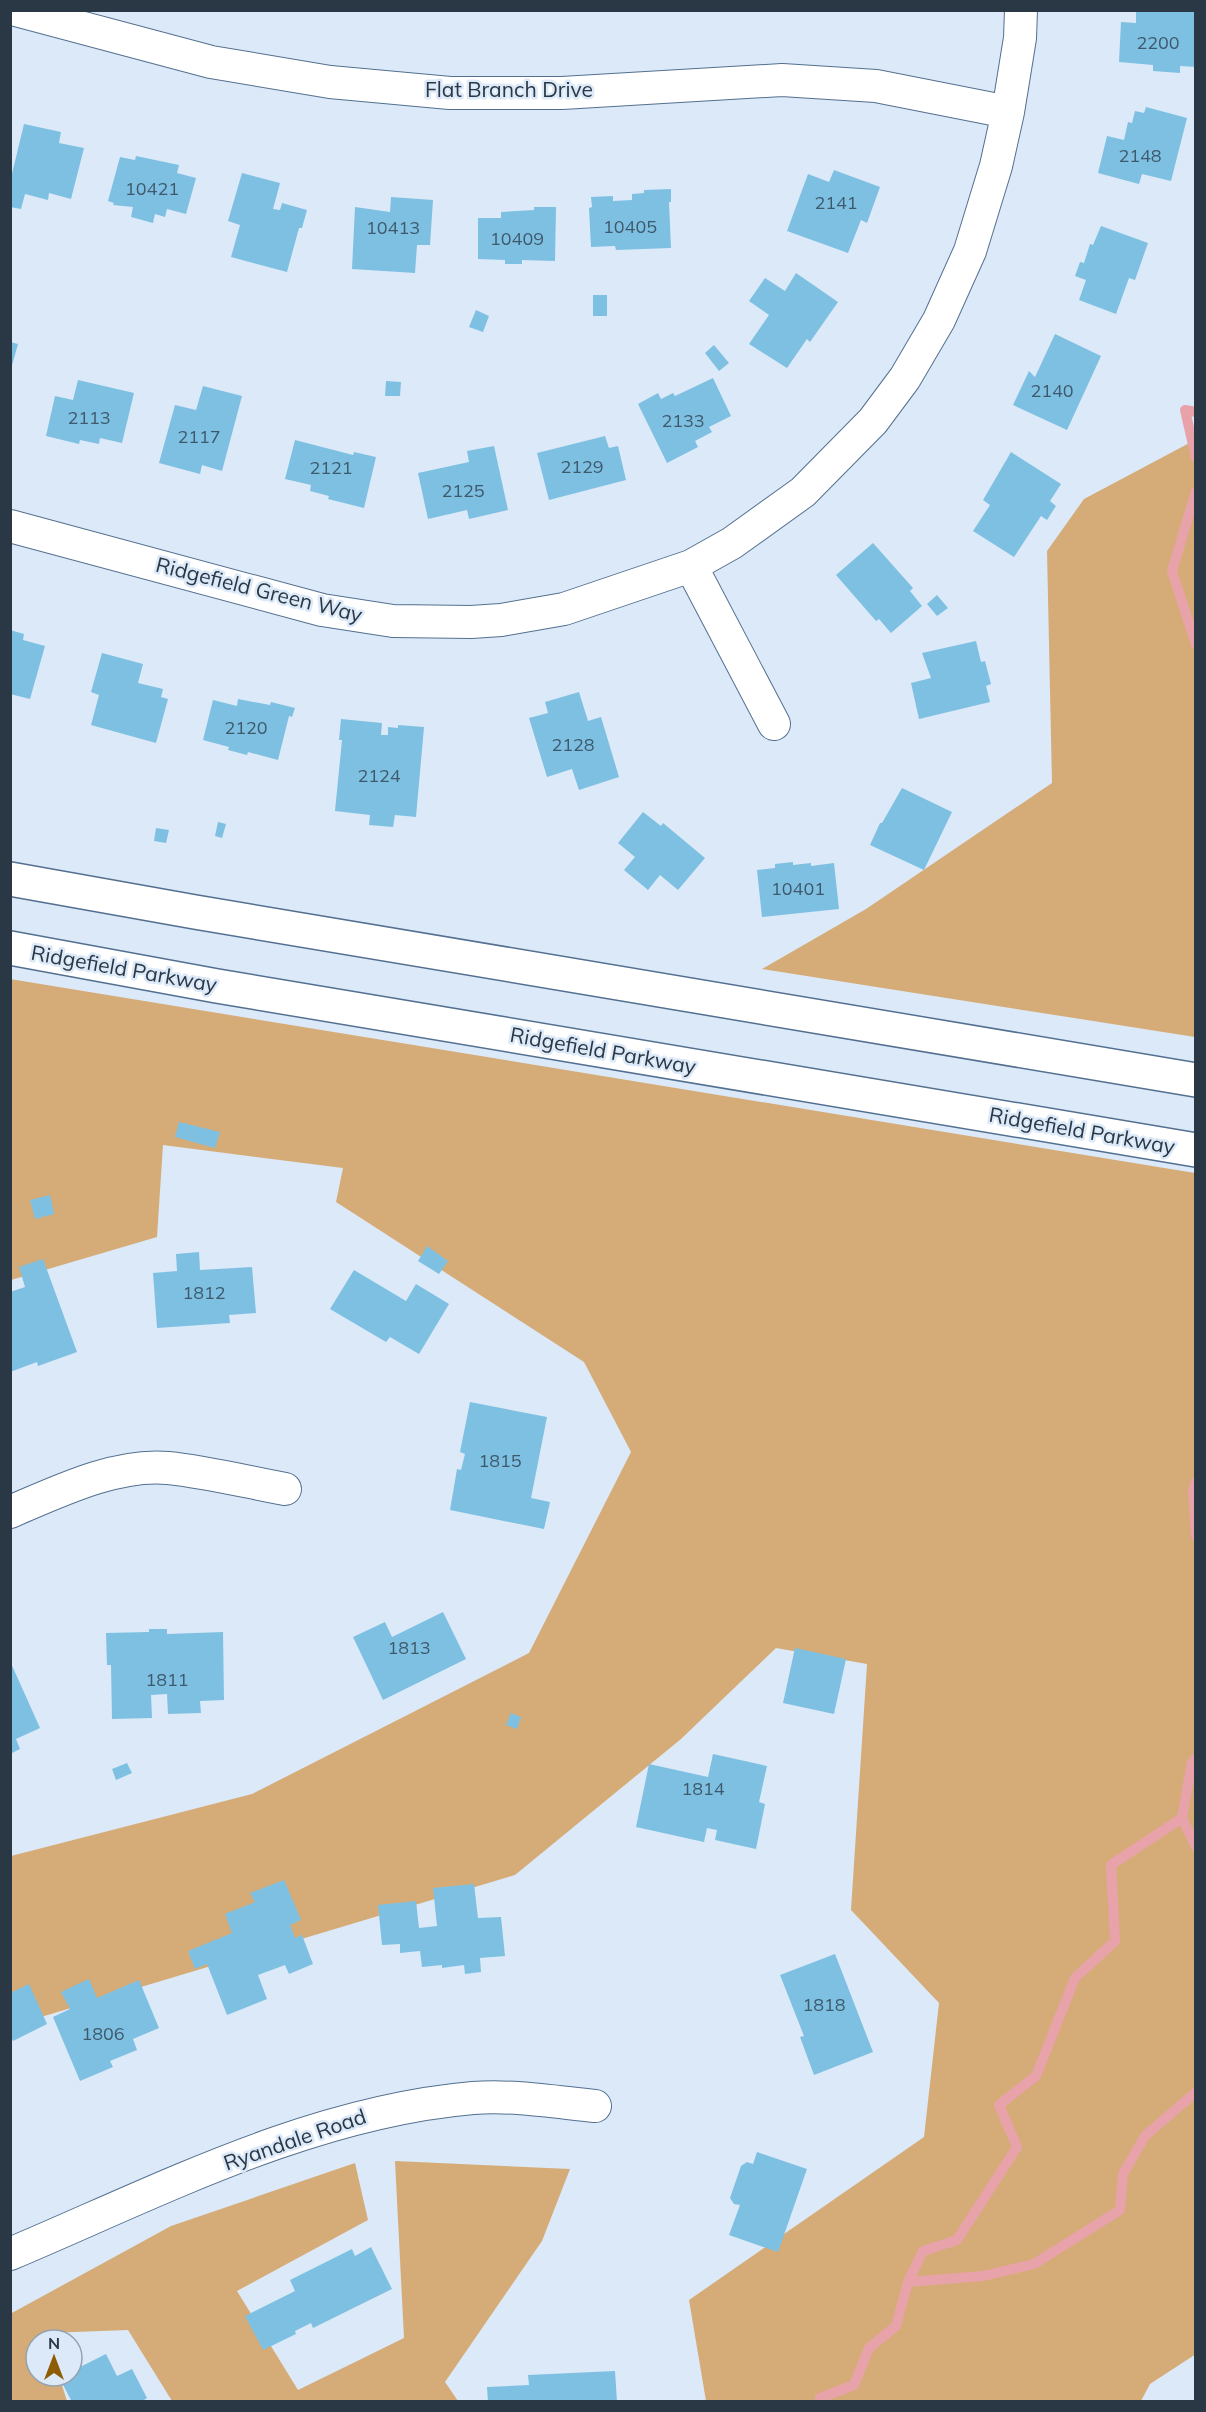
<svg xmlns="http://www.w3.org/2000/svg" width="1206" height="2412" font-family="Mulish,sans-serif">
<rect width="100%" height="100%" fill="#dce9f8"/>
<!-- forest -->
<path fill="#d5ac78" d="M1195 440V1037L762 969 866 909 1052 783 1047 551 1084 499Z
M10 979 1195 1173 1196 2354 1150 2384 1141 2401H706L689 2300 924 2137 939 2003 851 1910 867 1664 776 1648 681 1739 515 1875 11 2026V1856L252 1794 529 1653 631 1452 584 1362 336 1202 343 1168 163 1145 157 1237 11 1280Z
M395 2161 570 2169 542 2241 445 2382 458 2401H172L128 2330 47 2333 48 2340H36V2376H59L67 2401H11L10 2314 171 2226 355 2163 368 2220 237 2291 298 2390 404 2338Z"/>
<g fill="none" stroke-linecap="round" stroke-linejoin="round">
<!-- stream -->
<path stroke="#e8a2a9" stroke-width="10" d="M1196 412 1185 410 1196 458
M1196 491 1172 571 1196 645
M1196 1482 1193 1491 1196 1536
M1196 1758 1192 1762 1182 1818 1196 1847
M908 2282 923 2251 957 2240 1017 2147 999 2105 1036 2076 1075 1978 1115 1941 1111 1865 1182 1818
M821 2402 820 2398 854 2385 869 2348 896 2326 908 2282 983 2276 1034 2264 1120 2210 1123 2174 1145 2136 1196 2092"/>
</g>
<!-- building -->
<path fill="#7ec0e2" d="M1136 10H1196V67L1180 66V73L1153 71V65L1119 62 1121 22 1136 23Z
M1146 107 1187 118 1171 181 1142 174 1139 184 1098 173 1107 136 1124 140 1128 122 1132 123 1135 111 1144 113Z
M24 124 61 132 59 143 84 148 71 199 49 193 48 200 25 194 21 209 10 207V182Z
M136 156 179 165 177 173 196 178 186 214 167 209 165 217 155 214 153 223 131 217 133 207 113 205 114 203 108 201 120 157 135 160Z
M834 170 880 187 867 223 861 220 848 253 787 231 808 174 829 182Z
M242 173 280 183 273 209 280 210 282 203 307 210 302 228H299L287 272 231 257 240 225 228 221Z
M671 189V202H669L671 248 616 250 615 246 591 247 589 208 592 207 591 197 613 196V201L632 200V194L644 193V190Z
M391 197 433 200 430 245H417L415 273 352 269 355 207 390 212Z
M534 207H556L555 261 522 260V264H505V260L478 259V218H501V212L534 210Z
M1101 226 1148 243 1135 280 1129 278 1116 314 1079 300 1086 280 1075 276 1080 262 1084 263 1090 244 1093 245Z
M796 273 838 302 810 342 807 339 787 368 749 344 769 315 749 301 765 278 785 291Z
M593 295H607V316H593Z
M476 310 489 316 483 332 469 327Z
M1055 334 1101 356 1067 430 1013 405 1029 371 1035 377Z
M10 342 18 344 11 369H10Z
M714 345 729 363 719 371 705 353Z
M713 378 731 416 709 427 712 432 695 441 698 447 667 463 638 404 658 393 661 399 673 393 675 396Z
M78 380 134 393 122 443 100 438 99 444 80 440 79 444 46 436 55 396 73 400Z
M386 381 401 382 400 396H385Z
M203 386 242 396 222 471 202 465 200 474 159 463 175 405 196 410Z
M605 436 609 448 618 446 626 480 549 500 537 453Z
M295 440 353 455 354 452 376 457 364 508 328 499 329 496 310 491 311 485 285 479Z
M494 446 508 510 469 519 467 510 428 519 418 473 469 462 467 451Z
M1011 452 1061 484 1050 501 1056 506 1047 520 1041 516 1014 557 973 531 990 505 983 500Z
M873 543 913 588 910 591 922 606 891 633 879 619 876 621 836 575Z
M937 595 948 608 937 616 927 604Z
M10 630 24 634 23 640 45 646 30 699 10 694Z
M976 641 981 662 985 661 991 684 986 686 990 702 919 719 911 683 931 678 922 653Z
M102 653 143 664 138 683 163 689 161 697 168 699 156 743 91 725 99 695 91 692Z
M579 692 588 721 601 717 619 777 579 790 572 769 547 777 529 718 548 713 545 702Z
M238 699 270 705 271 702 295 708 292 717 289 716 278 760 248 752 247 755 228 750 229 747 203 740 213 700 237 706Z
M341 719 382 723 381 735H388V727L398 728V725L424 727 416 817 395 815 393 827 369 825 370 815 335 811 342 740H339Z
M902 788 952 812 924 870 870 845 880 823H882Z
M643 812 661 826 663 823 705 858 678 890 660 875 648 890 624 870 635 857 618 843Z
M218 822 226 824 222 838 215 836Z
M156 828 169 830 166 843 154 841Z
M793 862V865L811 863V866L834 863 839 909 762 917 757 870 775 868V864Z
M179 1122 220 1132 215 1148 175 1137Z
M50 1195 54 1214 35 1219 30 1200Z
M427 1246 448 1261 439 1274 418 1261Z
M199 1252 200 1270 252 1267 256 1313 229 1315 230 1323 157 1328 153 1273 177 1271 176 1254Z
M43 1259 77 1352 38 1366 37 1362 10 1372V1292L25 1287 19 1267Z
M354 1270 406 1301 416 1284 449 1304 419 1354 390 1337 386 1342 330 1309Z
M470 1402 547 1417 531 1498 550 1502 544 1529 450 1510 457 1469 461 1470 465 1454 460 1452Z
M443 1612 466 1659 383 1700 353 1637 385 1622 392 1637Z
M149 1629H167V1634L223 1632 224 1700 200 1701 201 1713 168 1714 167 1694 151 1695 152 1718 112 1719 111 1665H107L106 1633 149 1632Z
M795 1648 846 1659 834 1714 783 1703Z
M10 1661 40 1728 16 1739 20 1749 10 1754Z
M511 1713 521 1717 517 1729 506 1725Z
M713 1754 767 1766 759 1802 765 1804 756 1849 715 1840 717 1830 707 1828 704 1842 636 1827 649 1764 708 1777Z
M127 1763 132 1773 116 1780 112 1769Z
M284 1880 301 1920 290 1925 295 1938 302 1935 313 1964 289 1974 285 1965 258 1975 267 1999 227 2015 207 1964 195 1969 188 1951 232 1933 225 1914 255 1902 250 1893Z
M474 1884 478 1918 501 1917 505 1956 480 1958 481 1972 465 1974 464 1965 442 1968V1965L422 1967 420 1951 400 1953V1944L382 1945 378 1905 416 1901 419 1928 437 1926 433 1888Z
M835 1954 873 2052 814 2075 800 2037 804 2036 780 1975Z
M89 1979 97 1998 139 1980 159 2028 133 2039 137 2050 110 2061 113 2067 80 2081 53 2017 70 2009 61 1992Z
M29 1984 47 2024 13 2041 10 2035V1993Z
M757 2152 807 2169 778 2252 729 2235 740 2205 734 2204 730 2198 741 2166 747 2162 753 2164Z
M371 2247 392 2289 313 2328 311 2323 295 2331 296 2334 263 2350 245 2316 295 2291 290 2280 352 2249 355 2256Z
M106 2354 117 2376 132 2369 147 2398 141 2402H72L59 2377 72 2376V2371Z
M615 2371 617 2402H488L487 2387 529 2385 528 2375Z"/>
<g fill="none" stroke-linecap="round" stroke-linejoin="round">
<!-- street casing -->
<g stroke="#537090" stroke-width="34">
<path id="street" d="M16 10 211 62 330 82 450 93H562L782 80 876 86 1008 112
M10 526 322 610 393 621 471 622 501 620 564 609 691 566 732 543 803 492 873 421 905 378 939 320 970 251 996 166 1008 112 1020 38 1021 10
M691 566 774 724
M10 1512C57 1492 116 1463 168 1468 207 1472 247 1482 285 1489
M10 2254C159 2191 310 2112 473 2098 514 2095 555 2102 595 2106"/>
</g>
<!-- secondary casing -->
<g stroke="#537090" stroke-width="36">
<path id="secondary" d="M10 879 195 912 1196 1080
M10 948 217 986 1196 1150"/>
</g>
<!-- street -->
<use href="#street" stroke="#fff" stroke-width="32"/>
<!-- secondary -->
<use href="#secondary" stroke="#fff" stroke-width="33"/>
</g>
<g text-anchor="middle" stroke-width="5" stroke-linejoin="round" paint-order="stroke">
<!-- number labels -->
<g font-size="18" fill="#3f596c">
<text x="1158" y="49">2200</text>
<text x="1140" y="162">2148</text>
<text x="152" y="195">10421</text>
<text x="836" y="209">2141</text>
<text x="630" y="233">10405</text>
<text x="393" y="234">10413</text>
<text x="517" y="245">10409</text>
<text x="1052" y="397">2140</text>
<text x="89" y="424">2113</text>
<text x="683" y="427">2133</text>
<text x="199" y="443">2117</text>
<text x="582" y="473">2129</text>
<text x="331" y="474">2121</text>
<text x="463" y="497">2125</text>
<text x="246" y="734">2120</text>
<text x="573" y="751">2128</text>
<text x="379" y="782">2124</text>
<text x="798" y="895">10401</text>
<text x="204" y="1299">1812</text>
<text x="500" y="1467">1815</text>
<text x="409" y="1654">1813</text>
<text x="167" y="1686">1811</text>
<text x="703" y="1795">1814</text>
<text x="824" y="2011">1818</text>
<text x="103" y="2040">1806</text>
</g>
<!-- street labels -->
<g font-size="21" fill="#2a3745" stroke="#dce9f8">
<text x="509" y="97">Flat Branch Drive</text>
<text transform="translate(259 590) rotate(14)" y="7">Ridgefield Green Way</text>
<text transform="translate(124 969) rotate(10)" y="7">Ridgefield Parkway</text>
<text transform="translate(603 1051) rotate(10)" y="7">Ridgefield Parkway</text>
<text transform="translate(1082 1131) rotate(10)" y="7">Ridgefield Parkway</text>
<text transform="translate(295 2140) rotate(-19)" y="7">Ryandale Road</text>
</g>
</g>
<!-- border -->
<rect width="1206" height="2412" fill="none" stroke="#2a3745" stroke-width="24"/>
<!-- north arrow -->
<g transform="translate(54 2358)"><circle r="28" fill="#dce9f8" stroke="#95a2b0" stroke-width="1.5"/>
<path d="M0-4.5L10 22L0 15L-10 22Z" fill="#8d5c05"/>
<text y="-9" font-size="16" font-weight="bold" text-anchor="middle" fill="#2a3745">N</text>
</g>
</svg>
